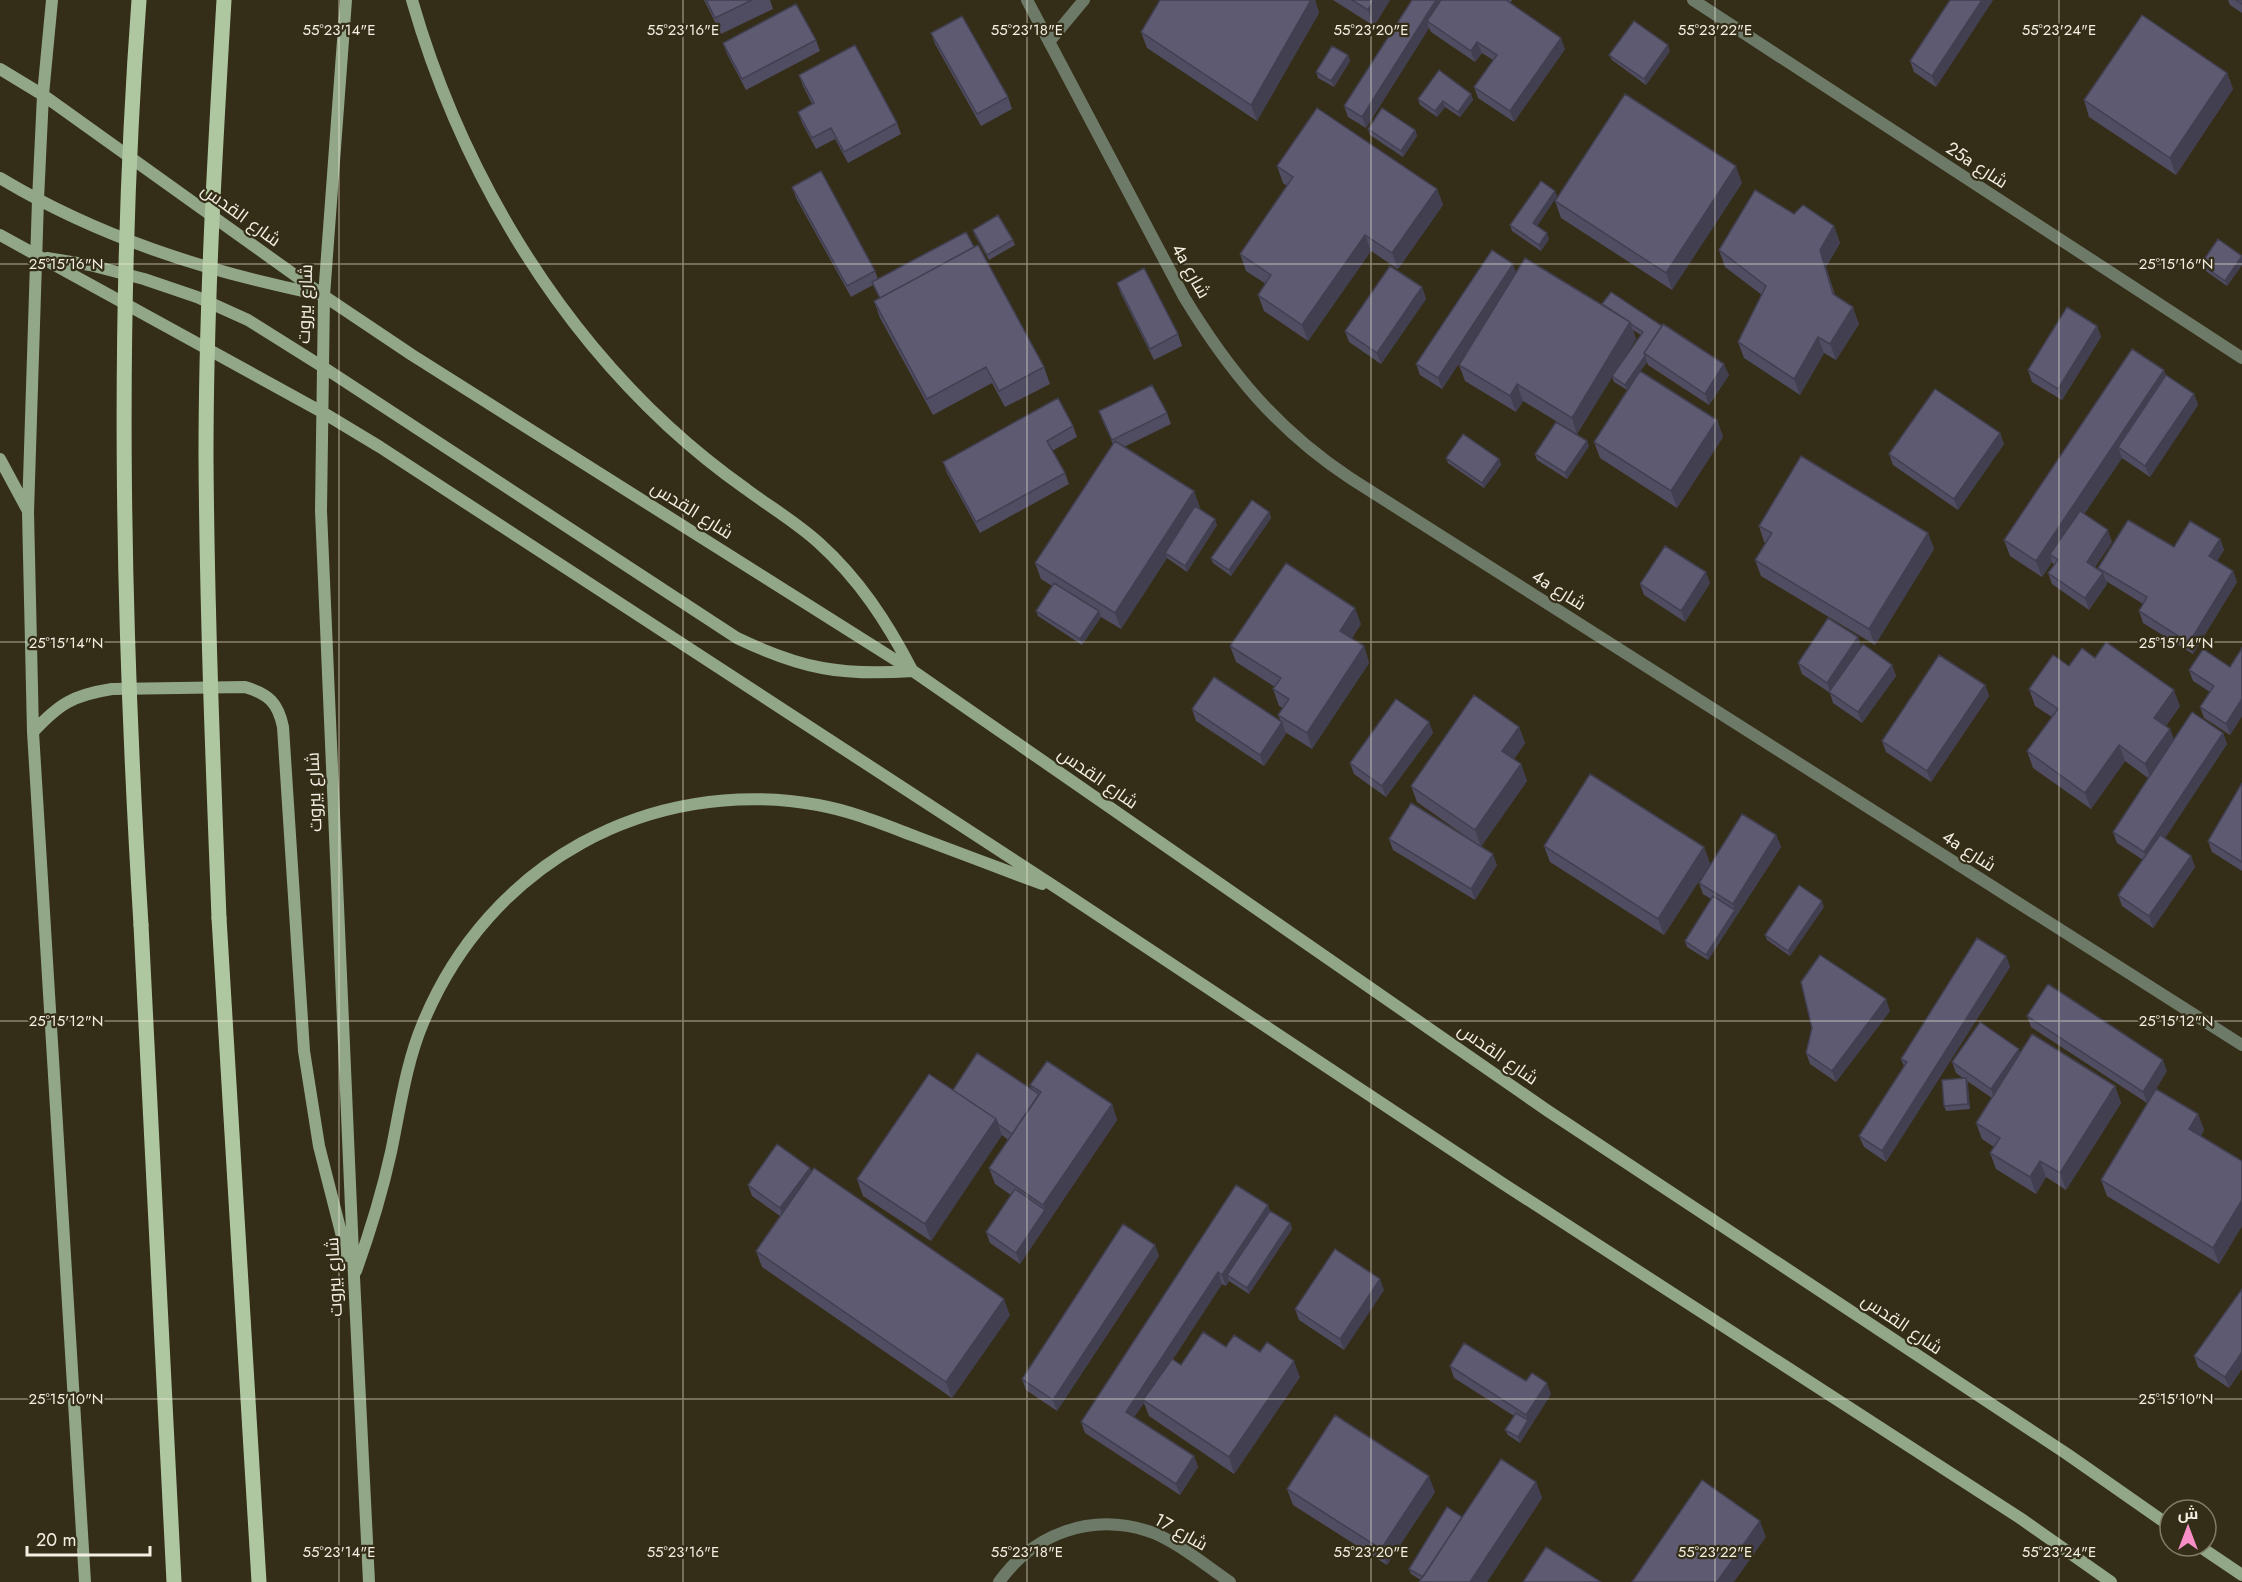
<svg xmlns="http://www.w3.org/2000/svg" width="2242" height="1582" font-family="Jost,Cairo,sans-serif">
<rect width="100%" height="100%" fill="#342d17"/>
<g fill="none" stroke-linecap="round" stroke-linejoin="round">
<!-- street -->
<path stroke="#6e7a68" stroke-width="12" d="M1027 0 1184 297C1229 371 1277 430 1350 478L2242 1045
M1693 0 2242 358
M1049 42 1084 0
M999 1582C1034 1533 1091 1513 1148 1531 1172 1538 1208 1567 1230 1582"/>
<!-- secondary -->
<path stroke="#92a688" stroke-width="12" d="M52 0 43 95 38 200 28 512 33 732 85 1582
M346 0 324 296 321 511 354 1277 369 1582
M412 0C458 160 545 312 668 426 693 449 719 470 746 489 770 507 796 522 819 543 859 579 887 622 912 670
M0 69 43 95 324 296 412 355 913 671 1548 1111 2067 1454 2170 1526
M0 178C98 237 205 271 317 294
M0 235 322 412 380 447 1063 892 1502 1183 2020 1518 2111 1582
M47 258 90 265 144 279 197 297 248 320 323 367 737 638C802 669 841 676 913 671
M0 459 28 511
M33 732C59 704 73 695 112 689L245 687C269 694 278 703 283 727L304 1051 319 1146 347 1256
M356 1271C370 1232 382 1193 391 1152 400 1109 406 1063 423 1023 488 864 649 775 818 805 852 811 885 825 917 837 959 853 1000 868 1042 884
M2199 1546 2242 1575"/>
<!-- primary -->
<path stroke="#aec7a1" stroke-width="15" d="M219 918 259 1582
M141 925 174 1582"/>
<!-- primary-bridge -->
<path stroke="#aec7a1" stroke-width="15" d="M139 0C116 308 122 617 141 925
M219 918C213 764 207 611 206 457 206 304 215 152 224 0"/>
</g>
<!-- wall -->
<path fill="#504d62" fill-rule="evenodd" d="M704 0H770L773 9 721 34Z
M1160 0H1315L1319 13 1257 121 1147 48 1141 32Z
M1333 0H1390L1374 26Z
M1412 0H1512L1510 3 1565 49 1514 122 1478 98 1474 87 1493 60 1482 53 1475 62 1431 32 1429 28 1366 128 1348 117 1344 106Z
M1950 0H1993L1936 87 1914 72 1910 61Z
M2228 0H2242V13L2230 5Z
M931 33 1008 97 1012 109 981 126 935 44Z
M816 40 820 51 746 90 727 54 723 43Z
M1670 51 1646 85 1612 60 1609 55Z
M1348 55 1350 61 1334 87 1318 78 1316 72Z
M2227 73 2233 89 2176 175 2089 117 2084 100Z
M799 75 897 123 901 134 848 163 835 139 816 149 802 123 798 112 812 104 803 86Z
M1471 94 1473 100 1460 117 1445 107 1437 117 1420 105 1418 99Z
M1368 129 1415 130 1417 136 1403 157 1370 135Z
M1277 166 1437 189 1443 205 1398 269 1371 251 1308 341 1264 311 1258 295 1266 284 1246 271 1240 254 1287 186 1283 183Z
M1742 183 1672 290 1561 218 1555 201Z
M792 187 875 271 878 279 974 247 1044 367 1050 384 1005 407 992 383 933 415 880 318 874 301 880 298 873 285 851 297 796 198Z
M1557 196 1537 226 1549 239 1541 251 1512 231 1510 225Z
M1794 214 1834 226 1840 243 1826 267 1835 295 1859 324 1836 360 1824 353 1800 395 1744 358 1738 342 1762 295 1725 267 1719 250Z
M973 230 1013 240 1015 245 989 260 975 236Z
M2242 256V265L2227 286 2203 269 2201 264Z
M1516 273 1603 306 1602 304 1729 375 1709 405 1648 365 1647 362 1640 371 1717 420 1723 437 1677 508 1600 458 1594 442 1627 390 1614 382 1612 377 1577 434 1523 401 1516 412 1465 381 1459 365 1477 336 1442 389 1420 375 1416 364ZM1633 330 1641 335 1622 361 1636 339Z
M1117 283 1178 334 1182 346 1154 360 1121 294Z
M1422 287 1426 299 1381 364 1349 342 1345 331Z
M2097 326 2101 337 2062 400 2032 382 2028 370Z
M2166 375 2194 394 2198 405 2150 477 2122 458 2084 514 2112 542 2095 567 2099 570 2098 568 2174 547 2220 539 2224 550 2217 561 2233 571 2237 582 2193 654 2143 623 2139 611 2143 604 2106 581 2107 584 2089 610 2052 584 2048 573 2054 565 2052 562 2042 577 2010 556 2004 540Z
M1099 411 1167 413 1171 424 1124 447 1194 491 1200 508 1199 509 1217 525 1187 572 1167 558 1121 629 1101 617 1082 645 1038 616 1036 611 1052 586 1041 579 1035 563 1113 444 1103 422Z
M1073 426 1077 437 1052 451 1065 473 1069 484 980 533 947 473 943 462Z
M2000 433 2004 444 1958 510 1893 465 1889 454Z
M1589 446 1567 479 1537 460 1535 454Z
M1446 458 1499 459 1501 465 1484 488 1448 463Z
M1269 512 1271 518 1231 576 1213 563 1211 558Z
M1759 526 1928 533 1934 549 1875 645 1761 576 1755 560 1766 543 1764 542Z
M1710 583 1685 622 1644 595 1640 584Z
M1361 624 1352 638 1364 646 1369 663 1312 749 1285 732 1286 734 1264 766 1196 721 1192 709 1281 722 1278 715 1283 708 1279 706 1273 689 1275 687 1236 662 1230 646Z
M1861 647 1892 665 1896 676 1862 723 1833 703 1830 693 1802 674 1798 663Z
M2242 648V716L2230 735 2204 718 2200 707 2210 692 2193 681 2189 670 2230 667Z
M2095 658 2180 706 2166 726 2170 729 2174 740 2223 733 2227 744 2165 838 2191 856 2195 867 2153 928 2122 906 2118 895 2143 860 2117 843 2113 832 2148 778 2125 761 2091 809 2033 768 2027 751 2052 717 2035 706 2029 689 2069 666Z
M1985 685 1989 696 1931 782 1886 752 1882 741Z
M1429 722 1433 733 1386 797 1354 774 1350 763Z
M1519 727 1525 743 1514 759 1521 764 1527 781 1481 846 1497 865 1475 900 1393 850 1389 839 1478 845 1417 802 1411 786Z
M2242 783V871L2212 852 2208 841Z
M1776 835 1781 847 1708 960 1687 947 1685 941 1711 899 1703 894 1699 883Z
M1544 846 1704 847 1710 864 1664 935 1550 862Z
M1824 907 1790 956 1767 940 1765 935Z
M2006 956 2010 967 1886 1162 1864 1147 1859 1136 1904 1066 1901 1059Z
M1890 1011 1836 1082 1810 1064 1806 1053Z
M2027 1016 2167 1071 2156 1089 2198 1114 2204 1130 2201 1136 2242 1161V1226L2219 1264 2107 1196 2101 1180 2147 1103 2031 1027Z
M2021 1053 2115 1086 2121 1103 2066 1190 2046 1177 2036 1194 1996 1169 1990 1153 1994 1147 1982 1139 1976 1123 1992 1098 1967 1081 1970 1109 1946 1111 1944 1106 1963 1078 1956 1073 1952 1062Z
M1030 1085 1112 1104 1117 1120 1020 1264 990 1243 986 1232 1011 1195 995 1184 989 1168 1008 1140 1002 1135 931 1241 863 1196 857 1179 953 1090H1032Z
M810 1168 811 1172 1010 1315 952 1398 762 1267 756 1251 780 1216 752 1196 748 1185Z
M1270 1211 1290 1223 1292 1229 1249 1294 1229 1281 1226 1286 1222 1284 1173 1359 1181 1365 1226 1347 1260 1352 1300 1377 1234 1474 1149 1416 1144 1403 1134 1417 1194 1456 1198 1467 1180 1495 1085 1433 1081 1422Z
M1155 1245 1159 1256 1057 1411 1026 1390 1022 1379Z
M2242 1289V1369L2229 1388 2198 1367 2194 1356Z
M1384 1290 1344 1350 1299 1320 1295 1309Z
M1450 1366 1526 1381 1551 1394 1520 1443 1508 1435 1505 1430 1514 1416 1454 1378Z
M1536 1482 1542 1498 1487 1582H1419L1421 1580 1411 1574 1409 1569 1462 1517Z
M1287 1489 1435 1492 1387 1565 1293 1505Z"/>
<!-- shaded-wall -->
<path fill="#413f50" d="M1311 0H1315L1319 13 1257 121 1251 105Z
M1374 0H1390L1374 26 1368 10Z
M1436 0H1448L1427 21 1429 28 1366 128 1362 117Z
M1982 0H1993L1936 87 1932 76Z
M1561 38 1565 49 1514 122 1510 111Z
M1477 42 1482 53 1475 62 1471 51Z
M1668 45 1670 51 1646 85 1644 79Z
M1348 55 1350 61 1334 87 1331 81Z
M2227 73 2233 89 2176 175 2170 158Z
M1471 94 1473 100 1460 117 1458 112Z
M1443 101 1445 107 1437 117 1435 111Z
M1415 130 1417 136 1403 157 1401 151Z
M1736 166 1742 183 1672 290 1666 273Z
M1437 189 1443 205 1398 269 1392 253Z
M1555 191 1557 196 1535 229 1533 223Z
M1834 226 1840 243 1826 267 1839 310 1820 250Z
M1547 233 1549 239 1541 251 1539 245Z
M1365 235 1371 251 1308 341 1302 325Z
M2242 256V265L2227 286 2225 281Z
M1513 264 1517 275 1442 389 1438 378Z
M1422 287 1426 299 1381 364 1377 353Z
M1853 307 1859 324 1836 360 1830 344Z
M1630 322 1636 339 1577 434 1572 418Z
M2097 326 2101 337 2062 400 2058 389Z
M1818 337 1824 353 1800 395 1794 379Z
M1645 356 1647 362 1627 390 1625 385Z
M1724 364 1729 375 1709 405 1705 394Z
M2164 370 2170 386 2118 447 2122 458 2055 558 2050 554 2052 562 2042 577 2036 561Z
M1517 384 1523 401 1516 412 1510 396Z
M2194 394 2198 405 2150 477 2145 466Z
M1717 420 1723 437 1677 508 1671 491Z
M2000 433 2004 444 1958 510 1954 499Z
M1587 441 1589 446 1567 479 1565 473Z
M1499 459 1501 465 1484 488 1482 483Z
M1194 491 1200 508 1169 555 1165 553 1167 558 1121 629 1115 613Z
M1269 512 1271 518 1231 576 1229 570Z
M1215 519 1217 525 1187 572 1185 566Z
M2108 530 2112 542 2091 573 2087 562Z
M1928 533 1934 549 1875 645 1869 629Z
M2220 539 2224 550 2213 567 2209 556Z
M2233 571 2237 582 2193 654 2189 643Z
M1706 572 1710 583 1685 622 1681 611Z
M2103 573 2107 584 2089 610 2085 598Z
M1355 608 1361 624 1346 647 1340 631Z
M1099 611 1101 617 1082 645 1080 639Z
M1858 637 1862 648 1831 694 1827 683Z
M1364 646 1369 663 1312 749 1307 733Z
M1892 665 1896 676 1862 723 1858 712Z
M1985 685 1989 696 1931 782 1927 771Z
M2174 690 2180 706 2160 734 2154 718Z
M2242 699V716L2230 735 2226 724Z
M1282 722 1286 734 1264 766 1260 755Z
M1429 722 1433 733 1386 797 1382 786Z
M1519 727 1525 743 1508 768 1502 751Z
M2170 729 2176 745 2151 780 2145 764Z
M2223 733 2227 744 2148 864 2144 852Z
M2119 745 2125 761 2091 809 2085 793Z
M1521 764 1527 781 1481 847 1475 830Z
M1776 835 1781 847 1708 960 1706 955 1735 910 1733 904Z
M1704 847 1710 864 1664 935 1658 919Z
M1493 854 1497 865 1475 900 1471 889Z
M2191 856 2195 867 2153 928 2149 916Z
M1822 901 1824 907 1790 956 1788 951Z
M2006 956 2010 967 1886 1162 1882 1151Z
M1886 999 1890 1011 1836 1082 1832 1071Z
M2019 1049 2023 1060 1995 1100 1991 1089Z
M2163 1060 2167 1071 2147 1103 2143 1092Z
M1966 1078 1968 1083 1970 1109 1968 1104Z
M2115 1086 2121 1103 2066 1190 2060 1173Z
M1112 1104 1117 1120 1020 1264 1016 1253 1045 1210 1043 1205Z
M2198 1114 2204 1130 2195 1145 2189 1129Z
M996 1119 1002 1135 931 1241 925 1224Z
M2040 1161 2046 1177 2036 1194 2030 1177Z
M810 1168 814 1179 784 1220 780 1208Z
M2242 1200V1226L2219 1264 2213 1248Z
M1268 1205 1272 1216 1227 1275 1229 1281 1226 1286 1222 1275Z
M1290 1223 1292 1229 1249 1294 1247 1288Z
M1155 1245 1159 1256 1057 1411 1053 1400Z
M1218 1272 1222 1284 1145 1401 1143 1400 1144 1403 1130 1423 1126 1412Z
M1380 1279 1384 1290 1344 1350 1340 1339Z
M1004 1299 1010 1315 952 1398 946 1382Z
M2242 1352V1369L2229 1388 2225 1377Z
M1294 1361 1300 1377 1234 1474 1229 1457Z
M1547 1383 1551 1394 1520 1443 1518 1437 1528 1420 1526 1415Z
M1194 1456 1198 1467 1180 1495 1176 1484Z
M1429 1476 1435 1492 1387 1565 1381 1549Z
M1536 1482 1542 1498 1487 1582H1470Z
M1760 1521 1766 1537 1734 1582H1717Z"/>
<!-- building -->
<path fill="#5d5a72" stroke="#413f50" stroke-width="1.5" d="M706 0H752L715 18Z
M1160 0H1311L1251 105 1141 32Z
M1352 0H1374L1368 10Z
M1412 0H1436L1362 117 1344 106Z
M1441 0H1506L1561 38 1510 111 1474 87 1497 55 1477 42 1471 51 1427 21Z
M1950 0H1982L1932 76 1910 61Z
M2236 0H2242V4Z
M796 4 816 40 742 79 723 43Z
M2142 15 2227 73 2170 158 2084 100Z
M962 16 1008 97 977 114 931 33Z
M1634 21 1668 45 1644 79 1609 55Z
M855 45 897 123 844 152 831 128 812 138 798 112 814 103 799 75Z
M1332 46 1348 55 1331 81 1316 72Z
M1439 70 1471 94 1458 112 1443 101 1435 111 1418 99Z
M1625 94 1736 166 1666 273 1555 201Z
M1317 108 1437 189 1392 253 1365 235 1302 325 1258 295 1271 275 1240 254 1293 177 1277 166Z
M1382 108 1415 130 1401 151 1368 129Z
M821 171 875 271 847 286 792 187Z
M1541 181 1555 191 1533 223 1547 233 1539 245 1510 225Z
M1755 190 1794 214 1803 205 1834 226 1820 250 1833 294 1853 307 1830 344 1818 337 1794 379 1738 342 1766 286 1719 250Z
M998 215 1013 240 987 255 973 230Z
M966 232 974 247 880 298 872 282Z
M2218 239 2242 256 2225 281 2201 264Z
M978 245 1044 367 999 391 986 367 927 399 874 301Z
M1492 250 1513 264 1438 378 1416 364Z
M1525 258 1630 322 1572 418 1517 384 1510 396 1459 365Z
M1390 266 1422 287 1377 353 1345 331Z
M1144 268 1178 334 1150 349 1117 283Z
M1611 292 1662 326 1644 353 1645 356 1625 385 1612 376 1643 332 1631 324 1630 322 1602 304Z
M2067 307 2097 326 2058 389 2028 370Z
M1663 324 1724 364 1705 394 1644 353Z
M2132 349 2164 370 2036 561 2004 540Z
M1640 371 1717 420 1671 491 1594 442Z
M2166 375 2194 394 2145 466 2118 447Z
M1152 385 1167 413 1112 440 1099 411Z
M1935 389 2000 433 1954 499 1889 454Z
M1058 398 1073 426 1047 441 1065 473 976 522 943 462Z
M1556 422 1587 441 1565 473 1535 454Z
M1463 434 1499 459 1482 483 1446 458Z
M1115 441 1194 491 1115 613 1035 563Z
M1801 456 1928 533 1869 629 1755 560 1772 533 1759 526Z
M1252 500 1269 512 1229 570 1211 558Z
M1195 506 1215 519 1185 566 1165 553Z
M2080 511 2108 530 2087 562 2103 573 2085 598 2048 573 2058 560 2050 554Z
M2128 520 2174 547 2190 521 2220 539 2209 556 2233 571 2189 643 2139 611 2147 597 2098 568Z
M1665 546 1706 572 1681 611 1640 584Z
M1286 563 1355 608 1340 631 1364 646 1307 733 1278 715 1289 699 1273 689 1281 678 1230 646Z
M1054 583 1099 611 1080 639 1036 611Z
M1828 618 1858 637 1827 683 1798 663Z
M2106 642 2174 690 2154 718 2170 729 2145 764 2119 745 2085 793 2027 751 2058 709 2029 689 2053 655 2069 666 2082 648 2095 658Z
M1863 644 1892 665 1858 712 1829 692Z
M2242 648V699L2226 724 2200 707 2214 686 2189 670 2203 649 2230 667Z
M1939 655 1985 685 1927 771 1882 741Z
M1214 677 1282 722 1260 755 1192 709Z
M1474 695 1519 727 1502 751 1521 764 1475 830 1411 786Z
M1396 699 1429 722 1382 786 1350 763Z
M2192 712 2223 733 2144 852 2113 832Z
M1590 774 1704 847 1658 919 1544 846Z
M2242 783V862L2208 841Z
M1411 803 1493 854 1471 889 1389 839Z
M1742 814 1776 835 1733 904 1699 883Z
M2160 835 2191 856 2149 916 2118 895Z
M1799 885 1822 901 1788 951 1765 935Z
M1713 896 1735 910 1706 955 1685 941Z
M1977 938 2006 956 1882 1151 1859 1136 1907 1062 1901 1059Z
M1820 955 1886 999 1832 1071 1806 1053 1812 1028 1801 982Z
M2048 984 2163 1060 2143 1092 2027 1016Z
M1980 1022 2019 1049 1991 1089 1952 1062Z
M2032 1034 2115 1086 2060 1173 2040 1161 2030 1177 1990 1153 2000 1138 1976 1123Z
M977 1053 1039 1094 1012 1134 998 1124 996 1119 953 1090Z
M1047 1061 1112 1104 1043 1205 989 1168 1041 1092 1030 1085Z
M929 1074 996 1119 925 1224 857 1179Z
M1966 1078 1968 1104 1944 1106 1942 1080Z
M2156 1089 2198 1114 2189 1129 2242 1161V1200L2213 1248 2101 1180Z
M777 1144 810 1168 780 1208 748 1185Z
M814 1168 1004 1299 946 1382 756 1251Z
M1236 1185 1268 1205 1222 1275 1218 1272 1126 1412 1194 1456 1176 1484 1081 1422Z
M1015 1189 1045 1210 1016 1253 986 1232Z
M1270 1211 1290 1223 1247 1288 1227 1275Z
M1123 1224 1155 1245 1053 1400 1022 1379Z
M1335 1249 1380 1279 1340 1339 1295 1309Z
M2242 1289V1352L2225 1377 2194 1356Z
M1203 1332 1226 1347 1234 1335 1260 1352 1267 1342 1294 1361 1229 1457 1143 1400 1172 1359 1181 1365Z
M1464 1343 1526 1381 1532 1373 1547 1383 1526 1415 1450 1366Z
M1516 1413 1528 1420 1518 1437 1505 1430Z
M1335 1415 1429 1476 1381 1549 1287 1489Z
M1501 1459 1536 1482 1470 1582H1419Z
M1702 1480 1760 1521 1717 1582H1632Z
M1447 1507 1462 1517 1423 1577 1409 1569Z
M1546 1547 1601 1582H1523Z"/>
<!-- ticks -->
<path fill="none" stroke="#f3efe2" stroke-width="1.5" stroke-opacity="0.45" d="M339 0V1582M683 0V1582M1027 0V1582M1371 0V1582M1715 0V1582M2059 0V1582M0 264H2242M0 642H2242M0 1021H2242M0 1399H2242"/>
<g text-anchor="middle" stroke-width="4.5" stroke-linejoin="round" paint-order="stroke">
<!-- street labels -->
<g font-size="18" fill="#f3efe2" stroke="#342d17">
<text transform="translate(1977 165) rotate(33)" y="6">25a شارع</text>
<text transform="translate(241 215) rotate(36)" y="6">شارع القدس</text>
<text transform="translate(1191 271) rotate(61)" y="6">4a شارع</text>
<text transform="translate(305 304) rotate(-88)" y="6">شارع بيروت</text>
<text transform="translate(692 510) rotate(32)" y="6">شارع القدس</text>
<text transform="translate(1559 590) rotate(32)" y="6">4a شارع</text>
<text transform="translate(1098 778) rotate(35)" y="6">شارع القدس</text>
<text transform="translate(314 792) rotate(-92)" y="6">شارع بيروت</text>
<text transform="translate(1969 851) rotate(33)" y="6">4a شارع</text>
<text transform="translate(1498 1054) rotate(35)" y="6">شارع القدس</text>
<text transform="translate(334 1277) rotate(-93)" y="6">شارع بيروت</text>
<text transform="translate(1902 1324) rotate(34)" y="6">شارع القدس</text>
<text transform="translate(1181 1532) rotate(29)" y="6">شارع 17</text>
</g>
</g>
<g font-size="15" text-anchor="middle" fill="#f3efe2" stroke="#342d17" stroke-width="4.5" stroke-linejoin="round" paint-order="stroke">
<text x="339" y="35">55°23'14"E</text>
<text x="683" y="35">55°23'16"E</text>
<text x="1027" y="35">55°23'18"E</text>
<text x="1371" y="35">55°23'20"E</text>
<text x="1715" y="35">55°23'22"E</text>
<text x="2059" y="35">55°23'24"E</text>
<text x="66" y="269">25°15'16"N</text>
<text x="2176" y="269">25°15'16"N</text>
<text x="66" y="648">25°15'14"N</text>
<text x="2176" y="648">25°15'14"N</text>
<text x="66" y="1026">25°15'12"N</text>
<text x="2176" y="1026">25°15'12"N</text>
<text x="66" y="1404">25°15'10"N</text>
<text x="2176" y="1404">25°15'10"N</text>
<text x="339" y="1557">55°23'14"E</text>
<text x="683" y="1557">55°23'16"E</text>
<text x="1027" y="1557">55°23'18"E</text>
<text x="1371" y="1557">55°23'20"E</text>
<text x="1715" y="1557">55°23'22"E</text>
<text x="2059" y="1557">55°23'24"E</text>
</g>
<!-- north arrow -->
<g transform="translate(2188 1528)"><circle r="28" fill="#342d17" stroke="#807b68" stroke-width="1.5"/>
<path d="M0-4.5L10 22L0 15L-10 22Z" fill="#fa8fc8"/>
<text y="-9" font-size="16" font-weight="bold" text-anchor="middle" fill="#f3efe2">ش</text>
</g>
<!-- scale -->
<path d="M27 1546v9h123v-9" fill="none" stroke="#f3efe2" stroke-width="3"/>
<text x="36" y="1546" font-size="18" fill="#f3efe2" stroke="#342d17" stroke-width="4.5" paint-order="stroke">20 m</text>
</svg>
